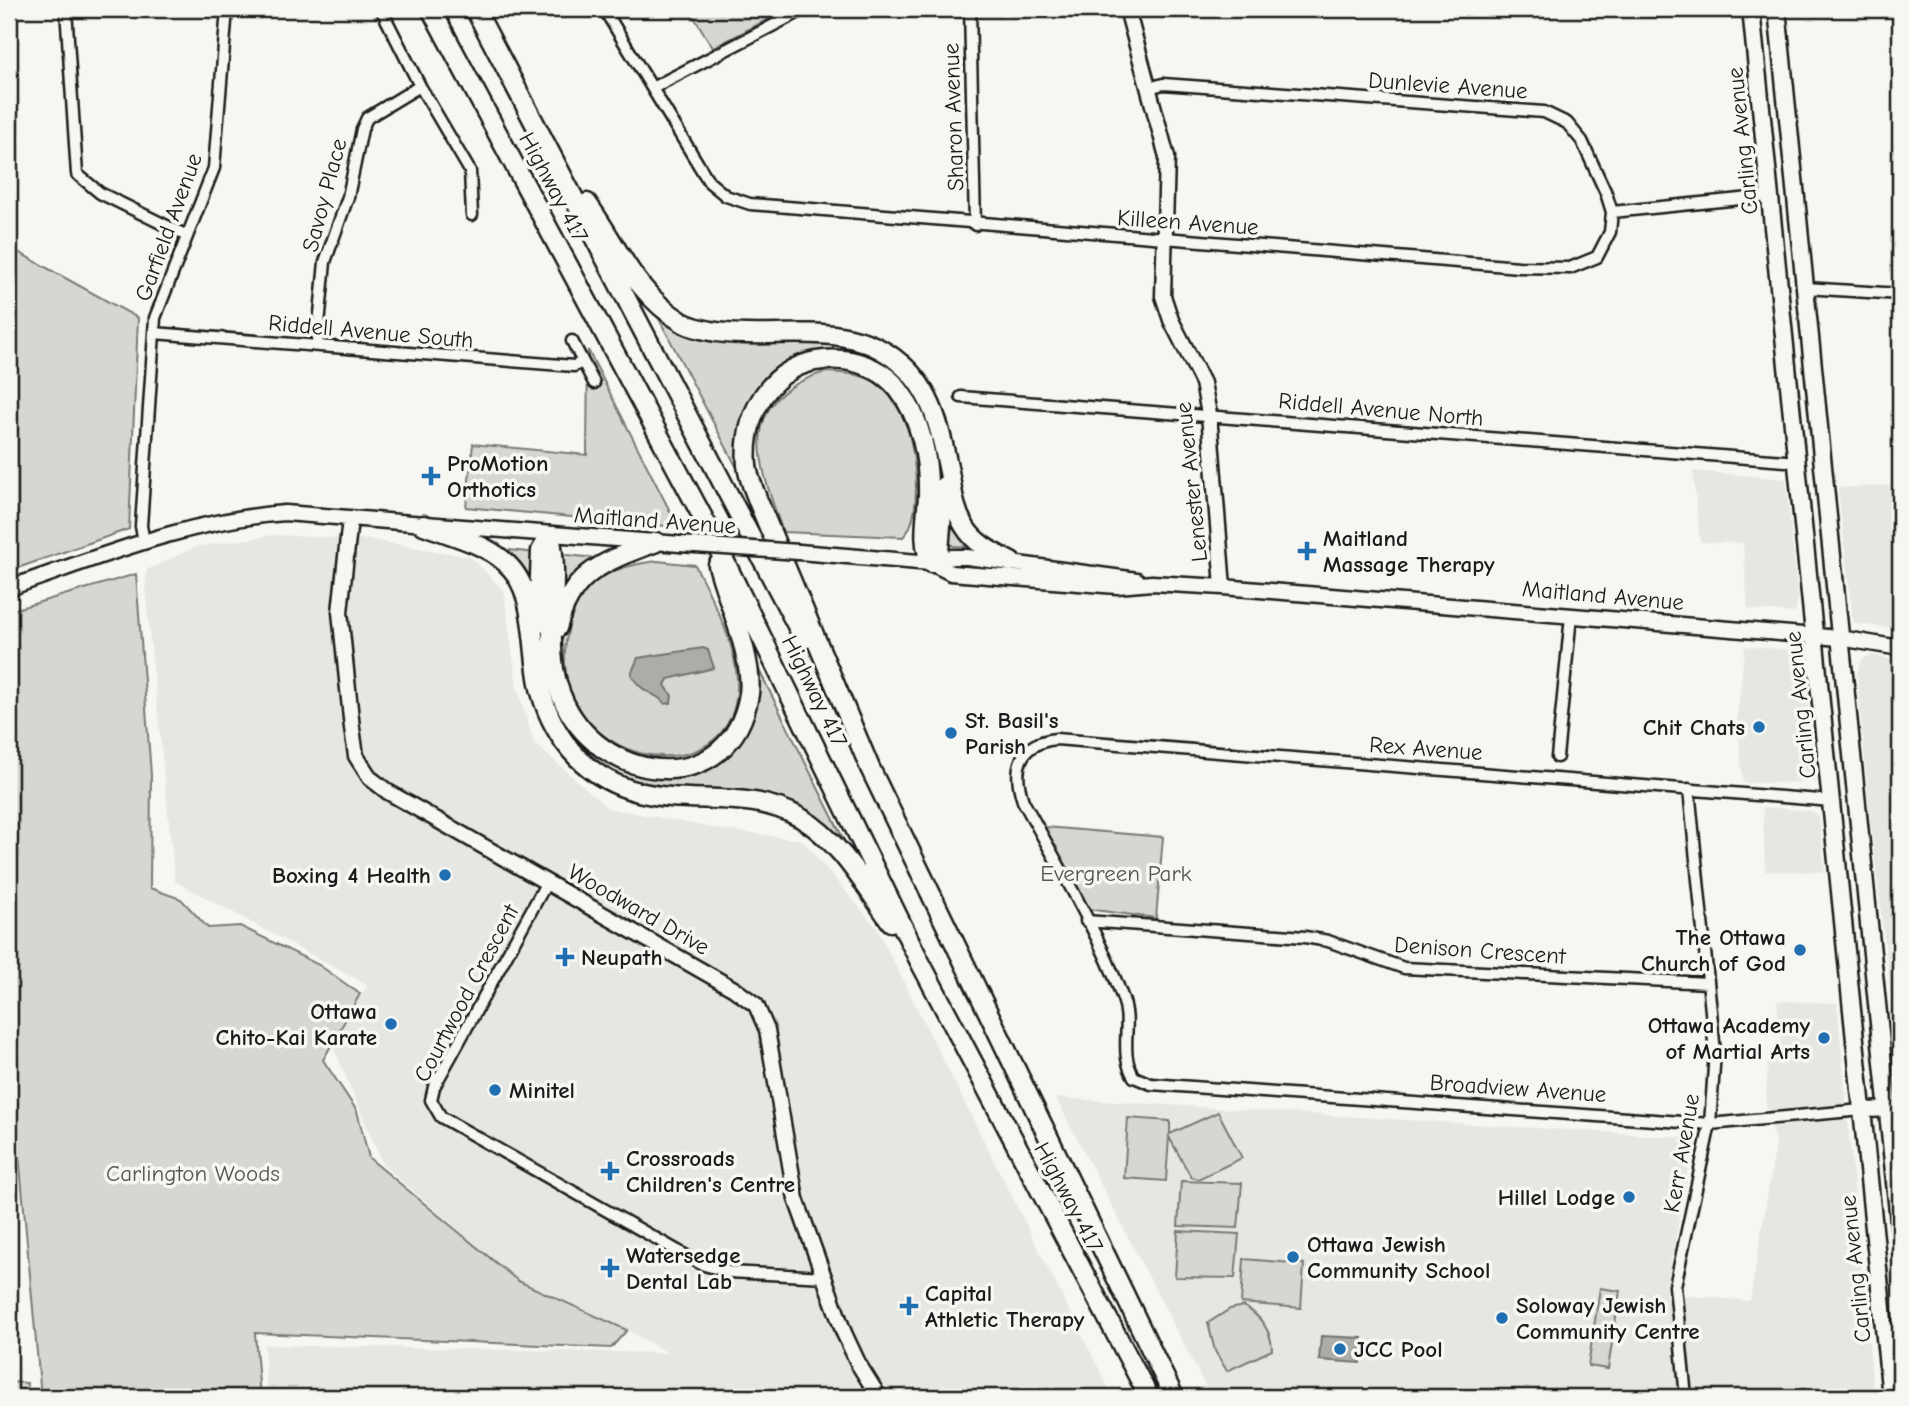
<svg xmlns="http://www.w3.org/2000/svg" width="1909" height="1406" font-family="'Comic Neue',sans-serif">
<rect width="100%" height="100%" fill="#f6f6f2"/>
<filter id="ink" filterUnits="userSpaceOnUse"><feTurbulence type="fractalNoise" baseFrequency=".0143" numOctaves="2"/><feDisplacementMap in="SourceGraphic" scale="14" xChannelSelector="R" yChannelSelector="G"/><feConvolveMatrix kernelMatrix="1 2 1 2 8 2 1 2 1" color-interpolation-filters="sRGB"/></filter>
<g filter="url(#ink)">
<!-- built -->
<path fill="#e6e6e2" d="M1693 471 1786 479 1798 599 1795 613 1748 609 1743 543 1700 542Z
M1900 485V629L1857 624 1853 622 1838 488Z
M274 535 372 540 471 557 504 591 517 687 534 743 608 808 718 829 802 840 876 927 1113 1397H267L264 1345 668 1353 627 1330 518 1281 383 1165 333 1046 367 985 175 881 145 589 147 570 196 547Z
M1745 646 1792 650 1804 660 1816 782 1743 783 1737 717Z
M1871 655 1900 661V1070L1870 819 1857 672 1862 660Z
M1763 807 1811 811 1819 815 1825 872 1765 871Z
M1777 1001 1837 1003 1874 1397H1211L1056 1098 1694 1138 1668 1277 1669 1294 1750 1301 1776 1144 1766 1103 1768 1058 1782 1057Z"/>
<!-- green -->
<path fill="#d6d6d2" stroke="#797977" stroke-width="2" d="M689 9H787L713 48Z
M9 247 138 318 129 529 9 571Z
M659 319 676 328 831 339 885 356 920 394 941 457 940 508 935 473 898 378C880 374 816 356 802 357 756 363 732 424 740 464L736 466Z
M588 350 678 527 466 507 473 444 587 455Z
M825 372C840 373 859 373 873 381 881 386 895 400 900 408 914 432 926 517 903 537L783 532C758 462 734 400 825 372Z
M951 511 972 547 953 546 947 540Z
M510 550 535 553V611L506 554Z
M559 554 594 558 596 561 559 604Z
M657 561 695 565C712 599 735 640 737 679 743 806 530 769 570 622 582 578 616 566 657 561Z
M136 574 151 775 150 888 181 899 208 928 240 926 319 965 360 994 323 1060 357 1111 369 1158 518 1281 627 1330 611 1348 255 1333 260 1397H41L9 1044V611Z
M540 644H546L576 730 653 775C719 749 759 751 757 666L846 844 844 846 812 815 655 792 601 768 570 739 550 706Z
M1045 827 1163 837 1156 918 1087 909Z
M1218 1112 1242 1158 1198 1179 1191 1177 1169 1137 1166 1181 1124 1178 1128 1118 1170 1121V1134Z
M1181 1181 1242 1183 1238 1228 1178 1226Z
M1178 1231 1239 1234 1235 1278 1175 1277Z
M1244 1259 1304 1264 1301 1308 1241 1303Z
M1600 1288 1620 1291 1608 1369 1588 1366Z
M1243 1306C1259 1314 1272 1331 1272 1350L1227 1371 1215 1351 1208 1323 1230 1309Z
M9 1382 27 1383 26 1397H9Z"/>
<!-- water -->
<path fill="#acaca9" stroke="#727271" stroke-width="2" d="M703 648 708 650 714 668 668 679 665 685 672 696 671 703 665 704C657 692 643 696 631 674L638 658Z
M1321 1336 1362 1338 1360 1363 1319 1360Z"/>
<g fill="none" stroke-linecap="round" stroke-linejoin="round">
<!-- street casing -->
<g stroke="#1c1c1c" stroke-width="15">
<path id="street" d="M66 9 77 174 100 193 187 236
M381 9 420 86 470 171 472 215
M604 9 709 182 726 196 750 204 1519 267 1570 268 1597 257 1610 232 1612 212 1606 193 1582 141 1567 123 1544 112 1163 84 1149 88
M970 9 975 225
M652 88 805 9
M1612 212 1770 196
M1805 288 1900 294
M154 333 574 366 583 362
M572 341 594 383
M317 345 325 262 348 197 362 129 367 118 420 86
M961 397 1798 462
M144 542 141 526 155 318 214 168 227 9
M1557 757 1571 616
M1832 801 1056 739C1019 743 1012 768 1023 801 1058 865 1098 931 1123 999 1133 1025 1118 1052 1134 1077L1151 1084 1710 1124 1862 1110
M547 882 434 1087 431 1100 441 1117 701 1264 729 1272 825 1277
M1086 921 1305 937 1328 941 1404 968 1708 983
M1686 1397 1675 1286 1710 1124 1715 1052 1689 789"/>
</g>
<!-- secondary casing -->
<g stroke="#1c1c1c" stroke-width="19">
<path id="secondary" d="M1127 9 1167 157 1163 296 1171 320 1203 383 1209 414 1223 587
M350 519 340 612 352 728 356 756 370 778 388 792 734 989 756 1005 767 1030 796 1199 844 1333 859 1365 879 1397
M799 552 931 563 951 573 1117 586 1152 583 1223 587 1840 638 1900 648
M931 563 952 557H967L1137 580
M9 588C99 557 189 520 285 513L680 544
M1862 1110 1900 1109"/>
</g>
<!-- primary casing -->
<g stroke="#1c1c1c" stroke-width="21">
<path id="primary" d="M1751 9 1891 1397
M1777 9 1900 1232"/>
</g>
<!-- highway casing -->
<g stroke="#1c1c1c" stroke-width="23">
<path id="highway" d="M431 9 708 527 919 960 1149 1397
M475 9 804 639
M587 203C619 247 633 292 682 322 692 328 705 330 717 332 779 341 848 317 900 363 934 391 942 436 950 477 953 495 955 512 965 527 975 544 994 553 1011 562
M424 525C450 535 484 543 505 562 539 591 530 652 541 692 547 715 560 740 577 757 646 826 730 777 801 818 840 841 865 886 891 922
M550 536C563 590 538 650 565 704 606 787 732 798 749 694 754 659 727 600 718 565
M931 563C921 542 927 518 928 495 929 459 921 418 898 389 885 372 863 362 843 360 779 354 742 406 747 465 748 477 754 490 758 501L870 768 1174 1397
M931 563 939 552 944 486
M538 624 541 551 550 536
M557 628C572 570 605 562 656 542"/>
</g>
<!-- street -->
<use href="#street" stroke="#f6f6f2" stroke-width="10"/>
<!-- secondary -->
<use href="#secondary" stroke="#f6f6f2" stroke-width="14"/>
<!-- primary -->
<use href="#primary" stroke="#f6f6f2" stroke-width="16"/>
<!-- highway -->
<use href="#highway" stroke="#f6f6f2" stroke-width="18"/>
<!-- secondary-bridge casing -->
<g stroke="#1c1c1c" stroke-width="19" stroke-linecap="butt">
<path id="secondary-bridge" d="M680 544 799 552"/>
</g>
<!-- secondary-bridge -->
<use href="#secondary-bridge" stroke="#f6f6f2" stroke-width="14"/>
</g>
</g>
<!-- markers -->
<g fill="#1f6fb2" stroke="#f6f6f2" stroke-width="2.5">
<path d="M427.5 465.5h7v7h7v7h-7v7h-7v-7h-7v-7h7z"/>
<path d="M1303.5 540.5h7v7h7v7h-7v7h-7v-7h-7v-7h7z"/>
<circle cx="1759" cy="727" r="7"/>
<circle cx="951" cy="733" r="7"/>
<circle cx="445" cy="875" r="7"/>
<circle cx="1800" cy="950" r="7"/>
<path d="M561.5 946.5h7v7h7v7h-7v7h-7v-7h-7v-7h7z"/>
<circle cx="391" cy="1024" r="7"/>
<circle cx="1824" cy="1038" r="7"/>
<circle cx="495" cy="1090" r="7"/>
<path d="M606.5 1160.5h7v7h7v7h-7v7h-7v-7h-7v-7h7z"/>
<circle cx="1629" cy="1197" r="7"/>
<circle cx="1293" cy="1257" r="7"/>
<path d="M606.5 1257.5h7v7h7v7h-7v7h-7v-7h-7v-7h7z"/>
<path d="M905.5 1295.5h7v7h7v7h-7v7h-7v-7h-7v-7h7z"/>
<circle cx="1502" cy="1318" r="7"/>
<circle cx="1340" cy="1349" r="7"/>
</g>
<g text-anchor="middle" stroke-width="7" stroke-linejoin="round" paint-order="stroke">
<!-- street labels -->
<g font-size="23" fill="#1c1c1c" stroke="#f6f6f2">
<text transform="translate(1448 85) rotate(4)" y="8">Dunlevie Avenue</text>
<text transform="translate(953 117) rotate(-92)" y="8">Sharon Avenue</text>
<text transform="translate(1742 141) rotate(-96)" y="8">Carling Avenue</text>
<text transform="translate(554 187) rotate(62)" y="8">Highway 417</text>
<text transform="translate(324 195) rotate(-75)" y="8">Savoy Place</text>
<text transform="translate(1188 222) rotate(4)" y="8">Killeen Avenue</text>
<text transform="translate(168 227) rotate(-70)" y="8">Garfield Avenue</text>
<text transform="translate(371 331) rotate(5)" y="8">Riddell Avenue South</text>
<text transform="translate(1381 409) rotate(5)" y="8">Riddell Avenue North</text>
<text transform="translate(1191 482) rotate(-96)" y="8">Lenester Avenue</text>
<text transform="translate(655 520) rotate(4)" y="8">Maitland Avenue</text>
<text transform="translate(1603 595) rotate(5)" y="8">Maitland Avenue</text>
<text transform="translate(815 691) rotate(64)" y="8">Highway 417</text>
<text transform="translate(1800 705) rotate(-96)" y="8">Carling Avenue</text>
<text transform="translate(1426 748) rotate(4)" y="8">Rex Avenue</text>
<text transform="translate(639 909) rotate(30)" y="8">Woodward Drive</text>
<text transform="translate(1480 950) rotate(4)" y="8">Denison Crescent</text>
<text transform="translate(466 993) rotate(-62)" y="8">Courtwood Crescent</text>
<text transform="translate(1518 1088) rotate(4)" y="8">Broadview Avenue</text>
<text transform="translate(1681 1153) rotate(-80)" y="8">Kerr Avenue</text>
<text transform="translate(1069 1197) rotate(62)" y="8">Highway 417</text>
<text transform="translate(1855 1269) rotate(-96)" y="8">Carling Avenue</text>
</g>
<!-- poi labels -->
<g font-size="23" font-weight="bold" fill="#1c1c1c" stroke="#f6f6f2" text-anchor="start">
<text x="447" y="471">ProMotion<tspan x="447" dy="26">Orthotics</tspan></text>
<text x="1323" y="546">Maitland<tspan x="1323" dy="26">Massage Therapy</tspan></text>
<text x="965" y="728">St. Basil's<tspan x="965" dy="26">Parish</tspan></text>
<text x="1745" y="735" text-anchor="end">Chit Chats</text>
<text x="431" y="883" text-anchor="end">Boxing 4 Health</text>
<text x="1786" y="945" text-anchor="end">The Ottawa<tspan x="1786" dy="26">Church of God</tspan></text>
<text x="581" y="965">Neupath</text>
<text x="377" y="1019" text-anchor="end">Ottawa<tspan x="377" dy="26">Chito-Kai Karate</tspan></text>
<text x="1810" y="1033" text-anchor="end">Ottawa Academy<tspan x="1810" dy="26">of Martial Arts</tspan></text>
<text x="509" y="1098">Minitel</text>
<text x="626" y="1166">Crossroads<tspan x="626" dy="26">Children's Centre</tspan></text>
<text x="1615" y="1205" text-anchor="end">Hillel Lodge</text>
<text x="1307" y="1252">Ottawa Jewish<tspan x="1307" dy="26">Community School</tspan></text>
<text x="626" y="1263">Watersedge<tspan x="626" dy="26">Dental Lab</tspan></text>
<text x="925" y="1301">Capital<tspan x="925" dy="26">Athletic Therapy</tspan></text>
<text x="1516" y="1313">Soloway Jewish<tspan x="1516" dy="26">Community Centre</tspan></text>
<text x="1354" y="1357">JCC Pool</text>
</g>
<!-- park labels -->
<g font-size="23" fill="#545453" stroke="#f6f6f2">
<text x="1116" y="881">Evergreen Park</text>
<text x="193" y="1181">Carlington Woods</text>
</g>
</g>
<!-- margin -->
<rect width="1909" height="1406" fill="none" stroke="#f6f6f2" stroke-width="35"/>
<rect x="18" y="18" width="1874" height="1371" fill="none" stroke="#1c1c1c" stroke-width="2.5" filter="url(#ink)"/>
</svg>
